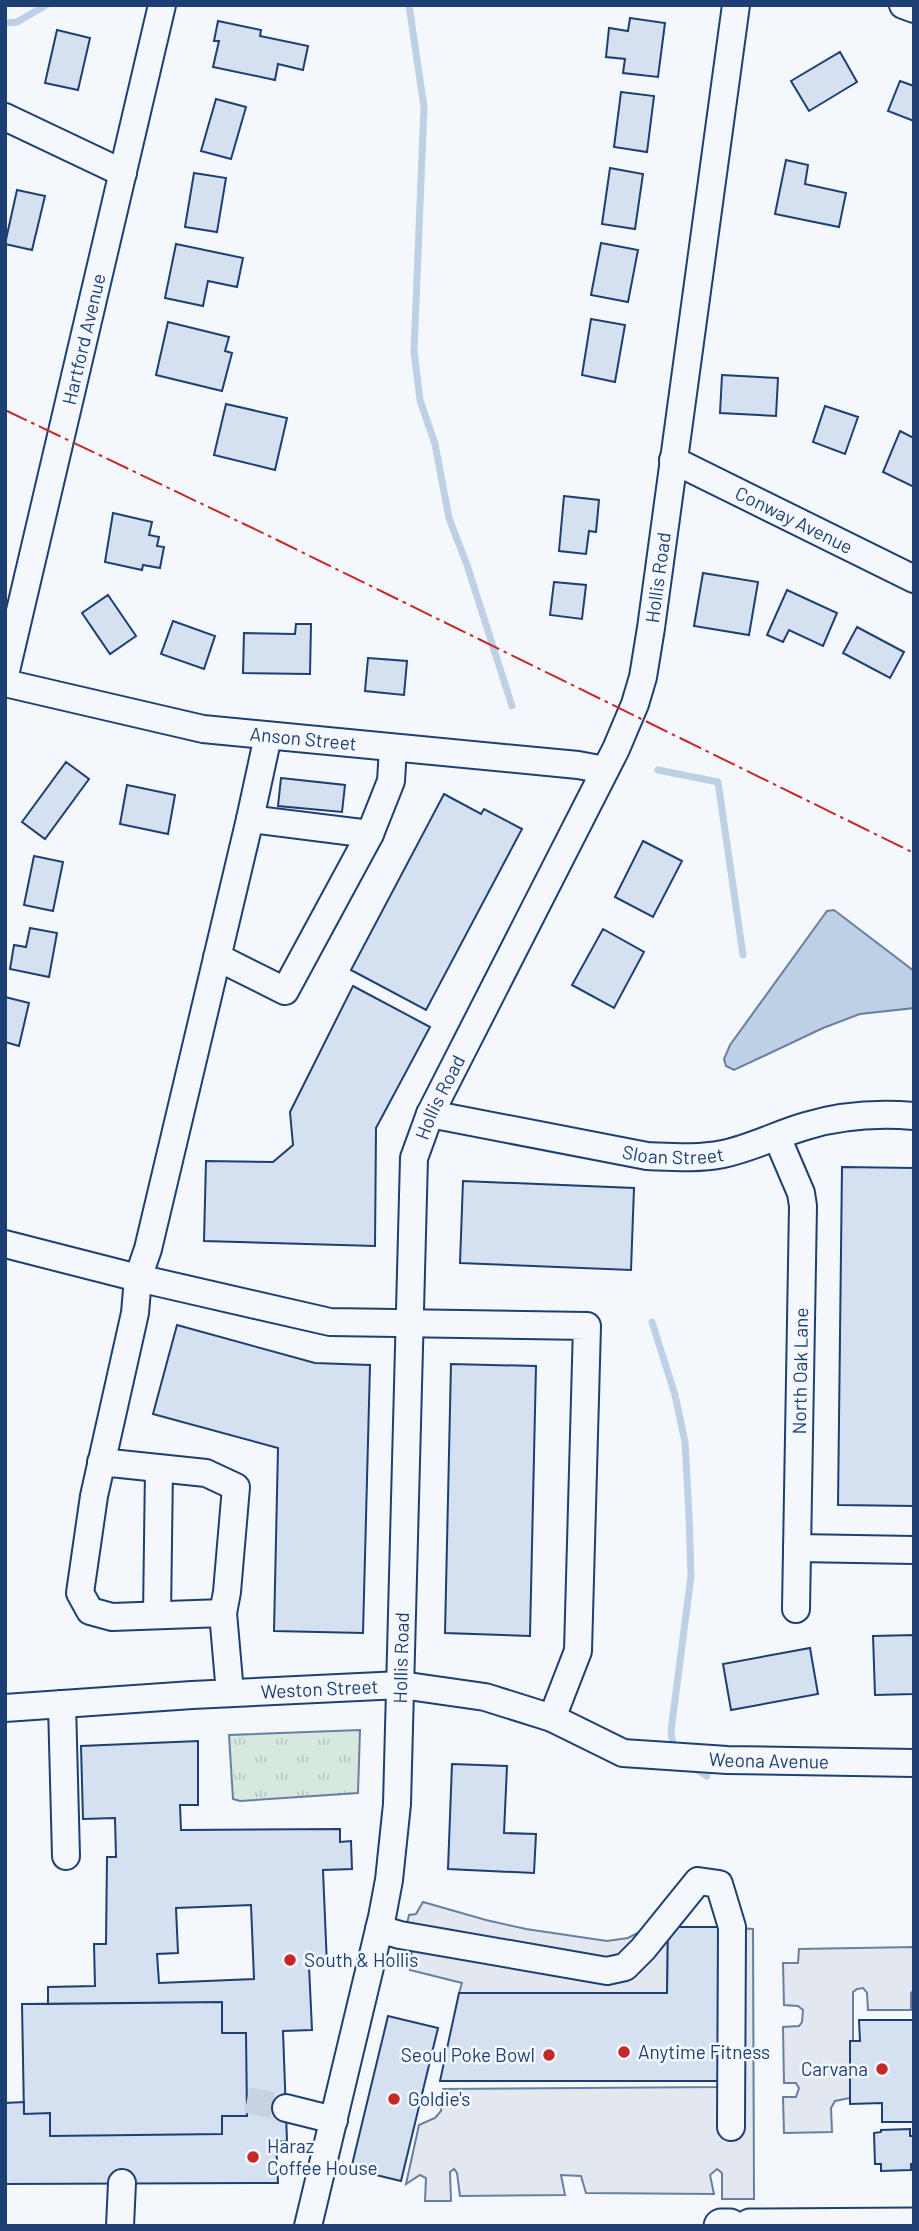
<svg xmlns="http://www.w3.org/2000/svg" width="919" height="2231" font-family="Barlow,sans-serif">
<defs>
<pattern id="park-tufts" width="24" height="20" patternUnits="userSpaceOnUse" patternTransform="scale(1.75)"><rect width="24" height="20" fill="#d7e8df"/><path d="M3 7l-1-3M5 7V3M7 7l1-3M15 17l-1-3M17 17v-4M19 17l1-3" fill="none" stroke="#b8c8c3"/></pattern>
</defs>
<rect width="100%" height="100%" fill="#f4f7fb"/>
<!-- park -->
<path fill="url(#park-tufts)" stroke="#687fa3" stroke-width="2" d="M360 1730 358 1793 240 1801 233 1799 229 1735Z"/>
<!-- parking -->
<path fill="#e3e8f0" stroke="#687fa3" stroke-width="2" d="M423 1902 486 1920 526 1929 607 1941 628 1938 645 1929 668 1927 667 1993H459L462 1983 410 1970 412 1950 402 1945 409 1915 416 1914Z
M722 1927 753 1929 754 2199H722V2173L717 2169 710 2175 714 2194 586 2193 581 2176 561 2175 565 2195 460 2196 457 2173 454 2169 450 2172 451 2201H425L426 2178 420 2175 406 2184 419 2125 435 2118 441 2111 443 2089 721 2087Z
M914 1947V1990L911 1993V2010H868L867 1993 863 1988 857 1989 853 1992V2041H850V2098L835 2101 831 2108 832 2132 784 2133 783 2097H796L799 2088 796 2083H784L783 2027 799 2026 802 2022 803 2010 798 2006 784 2005 783 1963H798L799 1949Z"/>
<!-- water -->
<path fill="#bed0e5" stroke="#687fa3" stroke-width="2" d="M834 910 914 971V1008L860 1014 823 1028 734 1070 726 1066 724 1059 730 1045 824 915 827 911Z"/>
<g fill="none" stroke-linecap="round" stroke-linejoin="round">
<!-- stream -->
<path stroke="#bed0e5" stroke-width="7" d="M409 5 424 107 414 351 420 400 435 444 449 518 467 565 512 706
M5 23 17 22 46 5
M658 770 718 782 743 955
M652 1322 675 1395 685 1442 689 1515 691 1576 671 1731 674 1752
M692 1767 707 1776"/>
</g>
<!-- building -->
<path fill="#d5e0f0" stroke="#1d3f73" stroke-width="2" fill-rule="evenodd" d="M630 18 665 23 658 77 623 73 625 59 606 57 609 28 628 31Z
M218 21 261 30 260 36 308 46 303 70 278 64 275 80 213 67 219 41H214Z
M57 30 90 38 78 90 45 83Z
M840 52 857 82 809 111 791 81Z
M900 81 914 86V121L888 111Z
M621 92 654 96 647 152 614 147Z
M216 99 246 107 231 159 201 151Z
M786 160 808 165 805 184 846 193 839 227 775 214Z
M610 168 643 174 635 229 602 224Z
M194 173 226 178 217 232 185 227Z
M17 190 45 196 32 250 5 244Z
M601 243 638 250 628 302 591 295Z
M176 244 243 258 237 287 208 281 203 306 165 298Z
M591 319 625 325 615 382 582 375Z
M168 322 229 337 225 351 232 353 222 391 156 375Z
M722 375 778 378 776 416 720 413Z
M226 404 287 418 275 470 214 455Z
M825 406 858 417 845 454 813 442Z
M900 431 914 438V487L883 472Z
M564 496 599 500 596 532 589 531 586 554 559 551Z
M113 513 152 522 149 535 159 537 157 546 164 547 160 568 143 565 142 570 105 562Z
M703 573 758 582 749 635 694 626Z
M554 582 586 585 582 619 550 615Z
M787 590 837 613 823 646 789 630 783 642 767 635Z
M108 595 136 636 110 654 82 613Z
M173 621 215 636 204 669 161 654Z
M296 624H311L310 674 243 673 244 633 295 634Z
M857 627 904 652 890 678 843 653Z
M368 658 407 661 404 695 365 691Z
M66 762 89 779 45 839 22 822Z
M281 778 345 785 342 812 278 806Z
M127 785 175 795 168 834 120 824Z
M444 794 481 814 484 809 522 829 426 1010 351 970Z
M643 841 682 861 653 917 615 897Z
M34 856 63 862 53 911 24 905Z
M30 928 57 933 49 977 10 969 14 945 26 947Z
M603 929 644 952 614 1008 572 985Z
M353 986 430 1027 376 1128 375 1246 204 1241 206 1161 273 1162 293 1145 290 1112Z
M5 997 29 1003 19 1046 5 1042Z
M842 1167 914 1168V1506L838 1505Z
M463 1181 634 1188 631 1270 460 1263Z
M177 1325 315 1363 370 1365 363 1633 274 1631 278 1448 153 1414Z
M451 1364 536 1366 530 1636 445 1633Z
M914 1635V1694L875 1695 873 1636Z
M810 1648 818 1694 731 1710 723 1664Z
M198 1741V1805H180L181 1830 340 1829V1842L351 1841 352 1869 323 1870 327 1966H309L312 2030 283 2031 287 2141 276 2142 278 2183 5 2184V2103L24 2102V2114L50 2113V2136L222 2134V2116H247L246 2033H222V2002L48 2004V1987L95 1986 94 1944H106L107 1857H116L115 1818 83 1819 81 1746ZM251 1905 254 1979 159 1983 157 1954 178 1953 176 1908Z
M452 1764 507 1766 504 1833 536 1834 534 1873 448 1869Z
M668 1927H722V2081H440L459 1993H667Z
M222 2002V2033H246L247 2116H222V2134L50 2136V2113L24 2114 22 2004Z
M388 2016 438 2028 401 2181 351 2169Z
M859 2020H914V2122H882V2103L850 2104V2041H860Z
M910 2129V2136H914V2164H911V2170L881 2171V2164H875L874 2133 881 2132V2130Z"/>
<g fill="none" stroke-linecap="round" stroke-linejoin="round">
<!-- minor-tunnel -->
<path stroke="#c9d2e0" stroke-width="26" stroke-dasharray="26 13" stroke-linecap="butt" d="M247 2100 286 2108"/>
<!-- minor casing -->
<g stroke="#1d3f73" stroke-width="30">
<g id="minor">
<path d="M903 5 914 9"/>
<path d="M5 117 123 173"/>
<path id="s1" d="M673 460 914 579"/>
<path id="s2" d="M5 675 162 5"/>
<path id="s3" d="M5 683 203 729 578 765 605 770"/>
<path d="M250 819 268 736"/>
<path d="M370 834 391 781 393 748"/>
<path id="s4" d="M430 1114 647 1156C673 1157 698 1159 723 1154 752 1148 778 1134 806 1126 842 1115 877 1113 914 1116"/>
<path d="M777 1137 801 1193 803 1206 796 1609"/>
<path d="M5 1244 138 1278 330 1322 587 1326 578 1651 552 1718"/>
<path d="M101 1462 206 1473 236 1487 227 1592 223 1613 112 1617 90 1611 80 1593 94 1496 135 1313 138 1278 148 1249 250 819 370 834 285 991 217 957"/>
<path d="M797 1548 914 1550"/>
<path d="M223 1613 230 1693"/>
<path d="M157 1615 159 1469"/>
<path d="M62 1704 66 1856"/>
<path id="s5" d="M5 1708 192 1695 401 1685 485 1697 552 1718 623 1753 727 1760 914 1763"/>
<path d="M379 1929 400 1935 607 1971 625 1967 643 1949 698 1881 719 1884 732 1927 731 2127"/>
<path d="M286 2108 334 2120"/>
<path d="M120 2226 122 2183"/>
<path id="s6" d="M308 2226 382 1917 389 1880 397 1804 414 1158 430 1114 616 749 635 704 643 677 651 628 736 5"/>
</g>
</g>
<!-- major casing -->
<g stroke="#1d3f73" stroke-width="37">
<path id="major" d="M721 2226H730
M750 2226 914 2225"/>
</g>
<!-- minor -->
<use href="#minor" stroke="#f4f7fb" stroke-width="26"/>
<!-- major -->
<use href="#major" stroke="#f4f7fb" stroke-width="33"/>
<!-- power -->
<path stroke="#c62828" stroke-width="2" stroke-dasharray="24 5 3.5 5" stroke-linecap="butt" d="M5 410 265 534 914 853"/>
</g>
<!-- markers -->
<g fill="#c62828" stroke="#f4f7fb" stroke-width="2.5">
<circle cx="290" cy="1960" r="7"/>
<circle cx="624" cy="2052" r="7"/>
<circle cx="549" cy="2055" r="7"/>
<circle cx="882" cy="2069" r="7"/>
<circle cx="394" cy="2099" r="7"/>
<circle cx="253" cy="2157" r="7"/>
</g>
<g text-anchor="middle" stroke-width="5" stroke-linejoin="round" paint-order="stroke">
<!-- street labels -->
<g font-size="19" fill="#1d3f73" stroke="#f4f7fb">
<text dy="7" stroke="none"><textPath href="#s2" startOffset="345">Hartford Avenue</textPath></text>
<text dy="7" stroke="none"><textPath href="#s1" startOffset="135">Conway Avenue</textPath></text>
<text dy="7" stroke="none"><textPath href="#s6" startOffset="1712">Hollis Road</textPath></text>
<text dy="7" stroke="none"><textPath href="#s3" startOffset="304">Anson Street</textPath></text>
<text dy="7" stroke="none"><textPath href="#s6" startOffset="1144">Hollis Road</textPath></text>
<text dy="7" stroke="none"><textPath href="#s4" startOffset="247">Sloan Street</textPath></text>
<text transform="translate(800 1371) rotate(-89)" y="7">North Oak Lane</text>
<text dy="7" stroke="none"><textPath href="#s6" startOffset="578">Hollis Road</textPath></text>
<text dy="7" stroke="none"><textPath href="#s5" startOffset="315">Weston Street</textPath></text>
<text dy="7" stroke="none"><textPath href="#s5" startOffset="777">Weona Avenue</textPath></text>
</g>
<!-- poi labels -->
<g font-size="19" fill="#1d3f73" stroke="#f4f7fb" text-anchor="start">
<text x="304" y="1967">South &amp; Hollis</text>
<text x="638" y="2059">Anytime Fitness</text>
<text x="535" y="2062" text-anchor="end">Seoul Poke Bowl</text>
<text x="868" y="2076" text-anchor="end">Carvana</text>
<text x="408" y="2106">Goldie's</text>
<text x="267" y="2153">Haraz<tspan x="267" dy="22">Coffee House</tspan></text>
</g>
</g>
<!-- border -->
<rect width="919" height="2231" fill="none" stroke="#1d3f73" stroke-width="14"/>
</svg>
